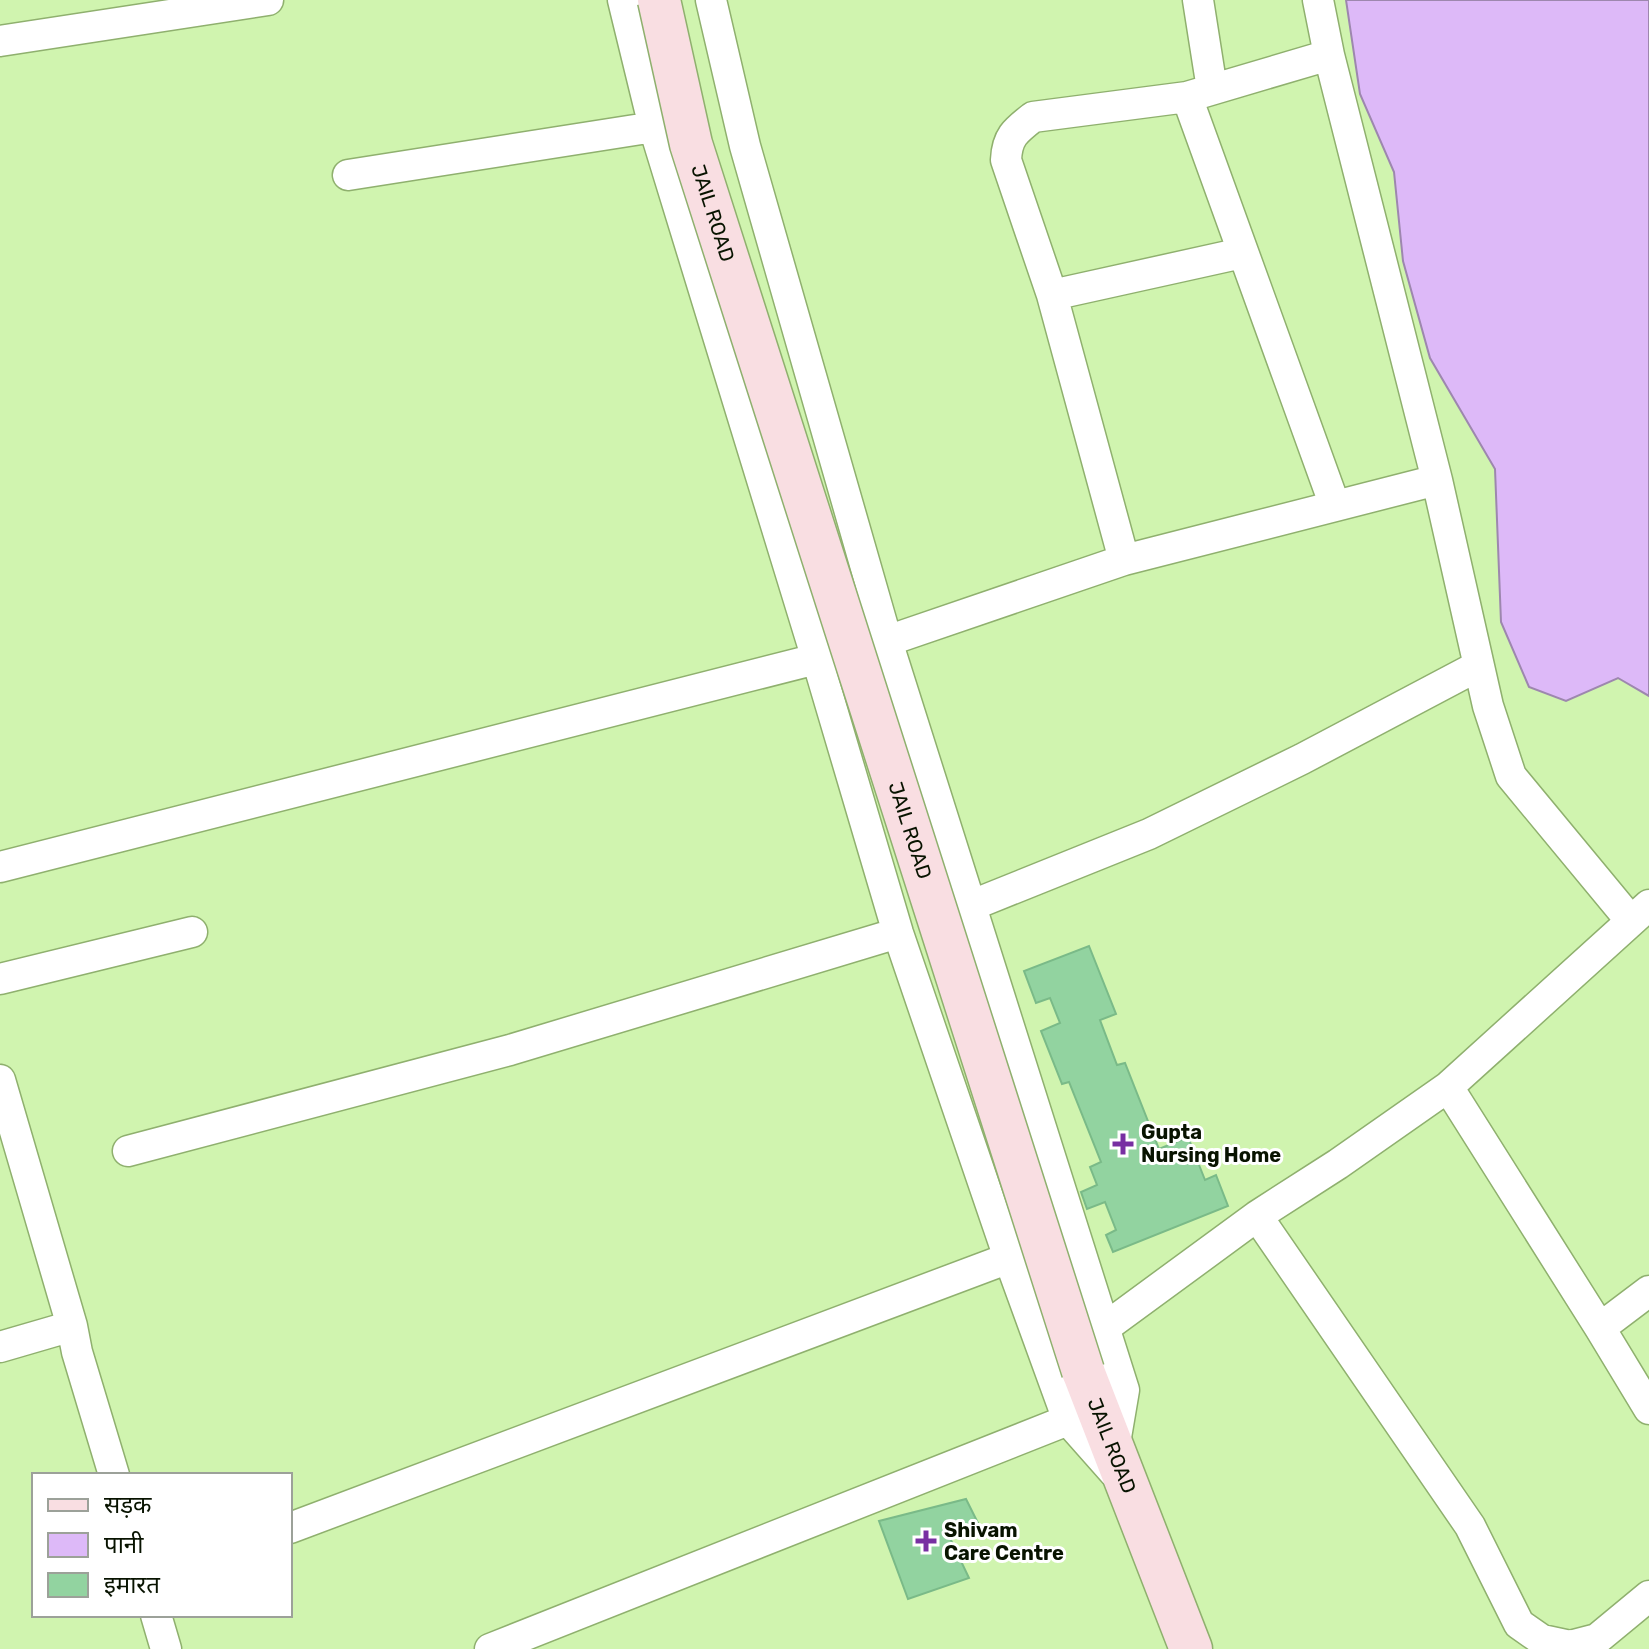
<svg xmlns="http://www.w3.org/2000/svg" width="1649" height="1649" font-family="Rubik,'Noto Sans Devanagari',sans-serif">
<rect width="100%" height="100%" fill="#d0f4af"/>
<!-- water -->
<path fill="#ddb9f8" stroke="#9d87ae" stroke-width="2" d="M1346 0H1649V696L1618 678 1566 701 1529 687 1501 622 1495 469 1430 358 1403 261 1394 172 1360 94Z"/>
<!-- building -->
<path fill="#92d3a0" stroke="#7aba88" stroke-width="2" d="M1089 946 1116 1014 1100 1020 1117 1065 1125 1063 1159 1149 1188 1137 1205 1180 1216 1175 1228 1206 1113 1252 1106 1235 1116 1230 1105 1202 1087 1209 1081 1192 1097 1185 1090 1167 1101 1162 1069 1082 1062 1084 1041 1031 1060 1023 1050 998 1036 1003 1024 971Z
M966 1499 978 1523 949 1536 969 1578 908 1599 879 1521Z"/>
<g fill="none" stroke-linecap="round" stroke-linejoin="round">
<!-- street casing -->
<g stroke="#8fb06e" stroke-width="33">
<path id="street" d="M623 0 654 127 817 659 898 933 1009 1258 1068 1420 1114 1472
M711 0 745 146 887 641 1124 1390 1114 1449
M1198 0 1212 89
M1318 0 1329 55 1437 480 1488 706 1511 776 1631 921
M0 41 268 0
M1187 97 1335 506
M348 175 654 127
M1052 295 1242 253
M1124 560 1052 295 1006 160C1007 137 1015 131 1033 117L1187 97 1329 55
M0 867 887 641 1124 560 1437 480
M970 906 1149 834 1302 759 1478 666
M0 979 192 932
M0 1080 72 1326 0 1347
M1448 1087 1600 1328 1649 1409
M128 1151 510 1050 898 933
M1257 1216 1470 1526 1519 1624 1542 1640 1570 1646 1597 1639 1649 1596
M72 1326 77 1352 114 1475
M1600 1328 1649 1291
M1103 1329 1257 1216 1338 1164 1448 1087 1649 905
M290 1528 1009 1258
M156 1615 166 1649
M490 1649 1068 1420"/>
</g>
<!-- secondary casing -->
<g stroke="#8fb06e" stroke-width="45">
<g id="secondary">
<path id="s1" d="M1083 1371 1191 1649"/>
</g>
</g>
<!-- street -->
<use href="#street" stroke="#fff" stroke-width="30"/>
<!-- secondary -->
<use href="#secondary" stroke="#f9dee2" stroke-width="42"/>
<!-- secondary-bridge casing -->
<g stroke="#8fb06e" stroke-width="45" stroke-linecap="butt">
<g id="secondary-bridge">
<path id="s2" d="M659 0 691 144 1083 1371"/>
</g>
</g>
<!-- secondary-bridge -->
<use href="#secondary-bridge" stroke="#f9dee2" stroke-width="42"/>
</g>
<!-- markers -->
<g fill="#782fa2" stroke="#fff" stroke-width="3">
<path d="M1119 1132h8v8h8v8h-8v8h-8v-8h-8v-8h8z"/>
<path d="M922 1529h8v8h8v8h-8v8h-8v-8h-8v-8h8z"/>
</g>
<g text-anchor="middle" stroke-width="6" stroke-linejoin="round" paint-order="stroke">
<!-- street labels -->
<g font-size="20" fill="#081300" stroke="#fff">
<text dy="7" stroke="none"><textPath href="#s2" startOffset="220">JAIL ROAD</textPath></text>
<text dy="7" stroke="none"><textPath href="#s2" startOffset="868">JAIL ROAD</textPath></text>
<text dy="7" stroke="none"><textPath href="#s1" startOffset="80">JAIL ROAD</textPath></text>
</g>
<!-- poi labels -->
<g font-size="20" font-weight="bold" fill="#081300" stroke="#fff" text-anchor="start">
<text x="1141" y="1139">Gupta<tspan x="1141" dy="23">Nursing Home</tspan></text>
<text x="944" y="1537">Shivam<tspan x="944" dy="23">Care Centre</tspan></text>
</g>
</g>
<!-- legend -->
<rect x="32" y="1473" width="260" height="144" fill="#ffffff" stroke="#9ca199" stroke-width="2"/>
<rect x="48" y="1499" width="40" height="12" fill="#f9dee2" stroke="#9ca199" stroke-width="2"/>
<text x="104" y="1513" font-size="24" fill="#081300">सड़क</text>
<rect x="48" y="1533" width="40" height="24" fill="#ddb9f8" stroke="#9ca199" stroke-width="2"/>
<text x="104" y="1553" font-size="24" fill="#081300">पानी</text>
<rect x="48" y="1573" width="40" height="24" fill="#92d3a0" stroke="#9ca199" stroke-width="2"/>
<text x="104" y="1593" font-size="24" fill="#081300">इमारत</text>
</svg>
